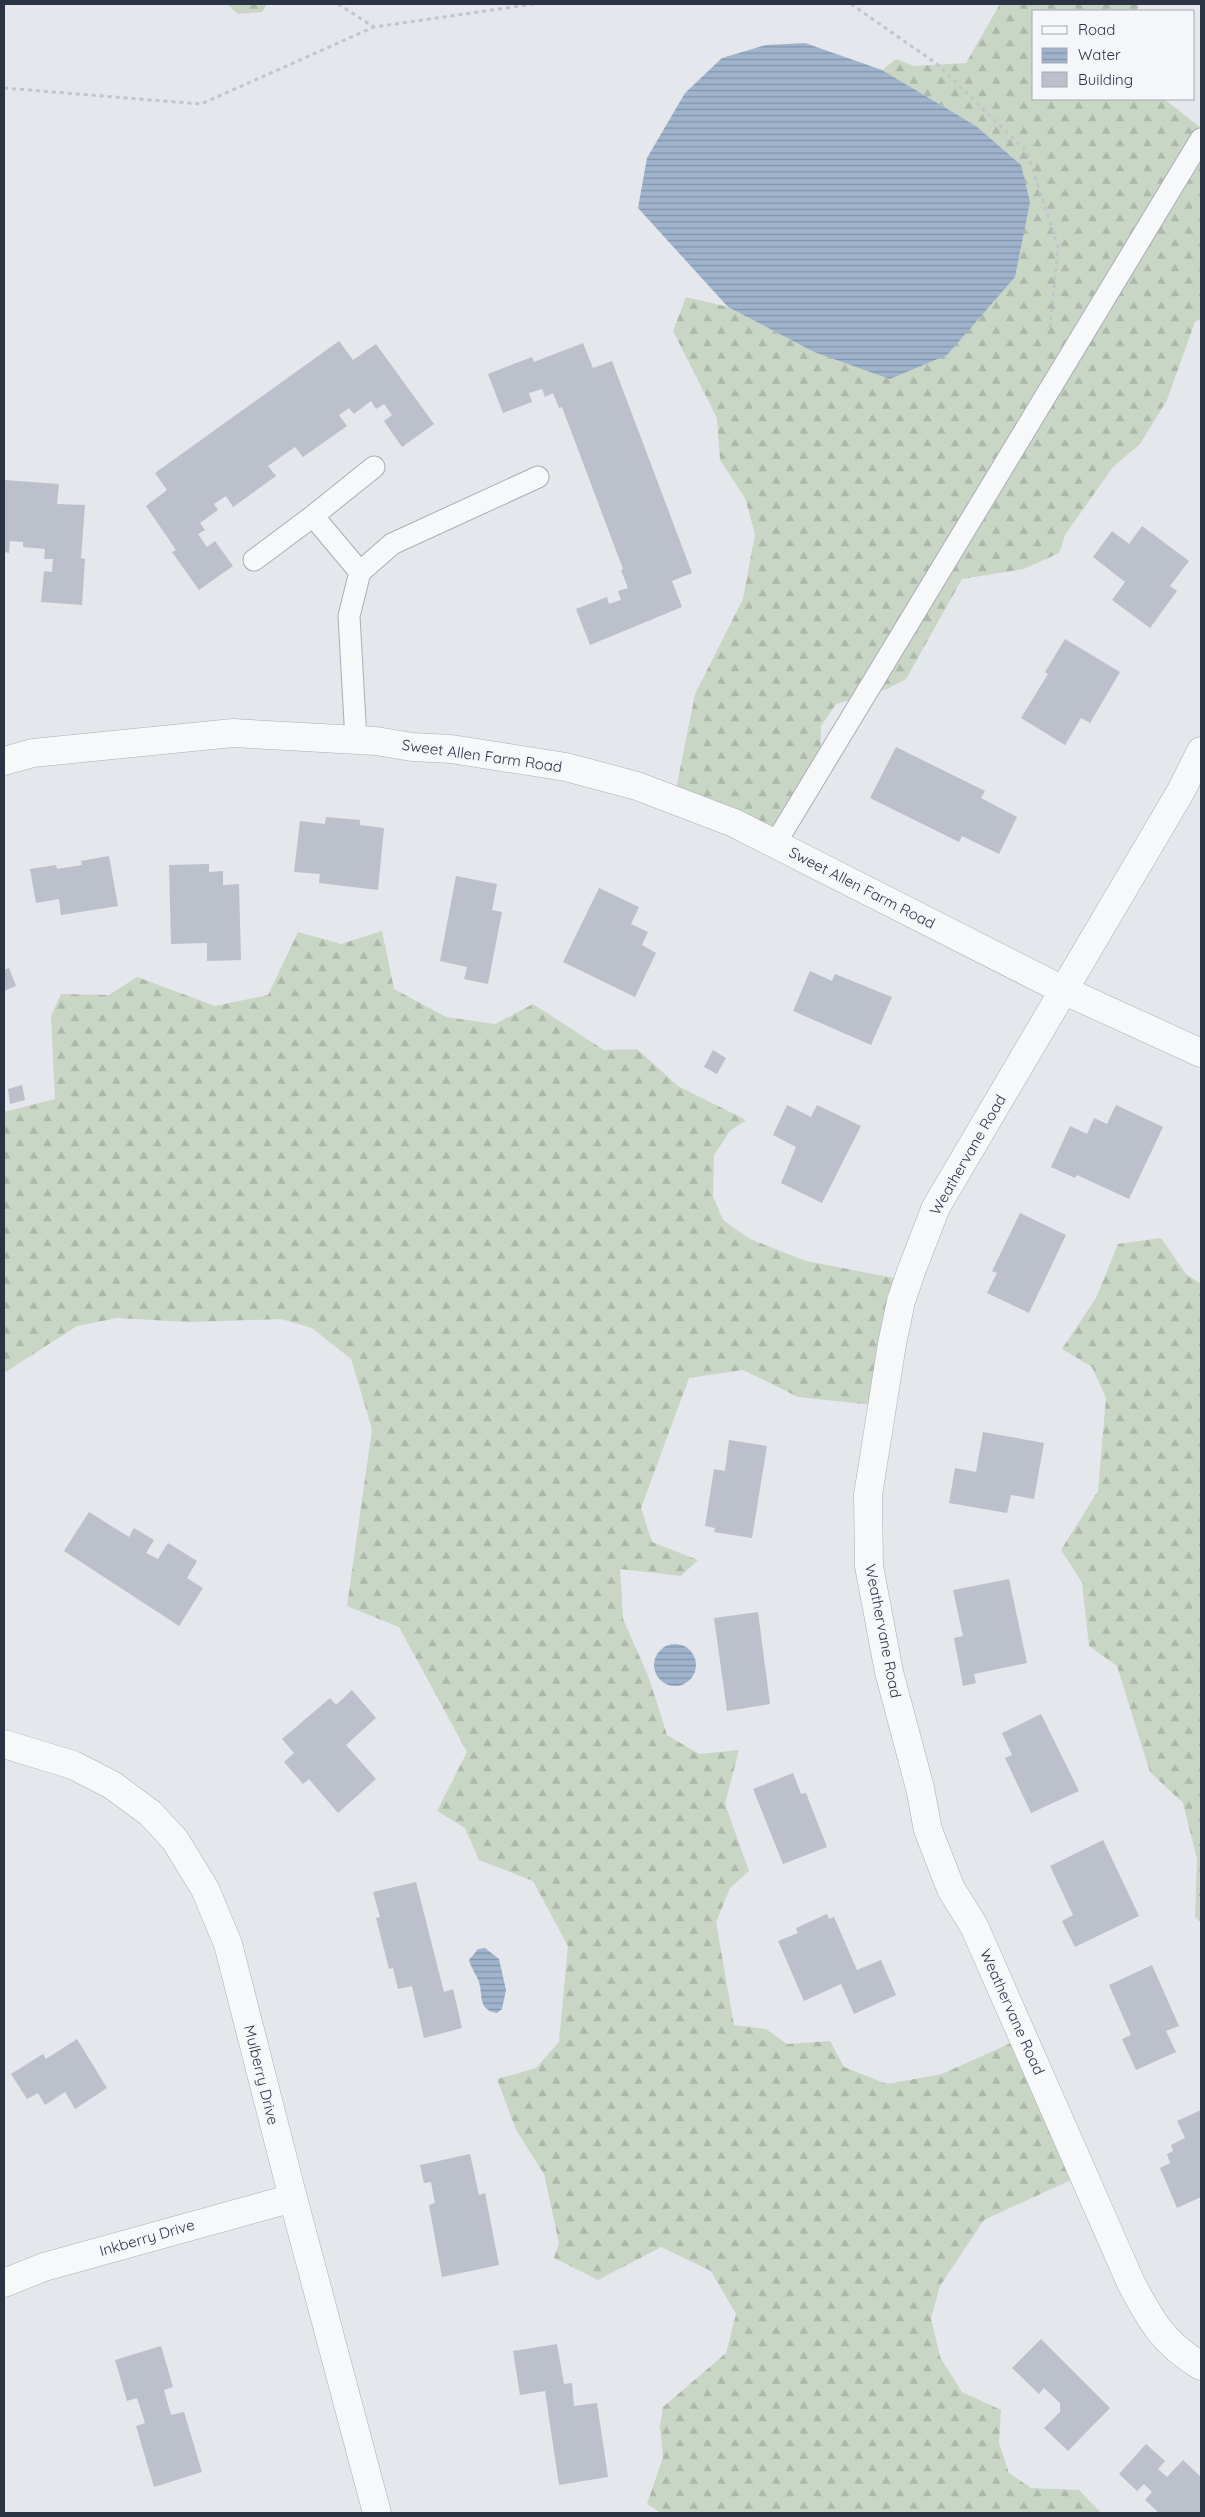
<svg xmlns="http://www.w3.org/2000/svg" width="1205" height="2517" font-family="Quicksand,sans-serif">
<defs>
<pattern id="forest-firs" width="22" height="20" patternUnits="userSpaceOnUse" patternTransform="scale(1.25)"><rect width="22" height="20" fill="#c9d6c5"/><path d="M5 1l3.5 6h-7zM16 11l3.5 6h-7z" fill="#adb8ab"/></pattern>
<pattern id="water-rules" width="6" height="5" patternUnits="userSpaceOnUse" patternTransform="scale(1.25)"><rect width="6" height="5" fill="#9fb4cc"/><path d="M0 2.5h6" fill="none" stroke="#8293a7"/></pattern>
</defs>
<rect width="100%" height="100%" fill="#e4e7ec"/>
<!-- forest -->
<path fill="url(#forest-firs)" d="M227 4H267L262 12 238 14Z
M1000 4H1139L1137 11H1034V99H1164L1201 128V318L1195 322 1167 400 1140 444 1113 467 1065 535 1059 553 1024 569 962 579 906 679 887 689 836 704 821 726 820 773 779 847 674 800 695 694 743 599 755 534 745 498 720 460 717 418 673 331 686 297 728 307 814 352 976 126 882 70 896 59 914 66 966 63Z
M382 931 394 989 446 1017 495 1024 533 1004 604 1050 637 1049 678 1086 746 1120 730 1131 714 1155 713 1196 723 1220 750 1239 806 1261 894 1278 899 1285 873 1405 798 1397 743 1370 689 1378 641 1508 652 1542 698 1560 681 1576 620 1569 623 1619 649 1678 667 1735 699 1754 739 1750 725 1804 749 1871 730 1888 716 1922 734 2025 766 2029 787 2044 830 2041 844 2067 887 2084 942 2074 1013 2042 1075 2178 984 2220 940 2286 931 2318 940 2357 962 2392 1001 2410 999 2443 1009 2473 1031 2488 1079 2490 1101 2513H661L647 2504 663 2457 660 2427 663 2407 726 2353 736 2314 711 2271 661 2247 598 2280 554 2258 559 2243 544 2174 516 2130 497 2079 536 2068 559 2042 568 1946 533 1881 479 1860 465 1828 437 1811 467 1752 399 1627 347 1606 372 1429 351 1359 312 1328 281 1319 189 1322 117 1318 77 1326 4 1373V1112L55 1099 51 1016 61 994 109 995 137 977 215 1006 268 995 298 932 341 944Z
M1161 1238 1186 1274 1201 1284V1922L1195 1917 1197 1859 1183 1803 1150 1772 1117 1666 1089 1646 1082 1582 1061 1550 1098 1491 1106 1398 1092 1367 1062 1349 1096 1298 1118 1244Z"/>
<!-- water -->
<path fill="url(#water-rules)" d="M805 43 882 70 976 126 1021 165 1030 202 1015 277 947 355 890 379 814 352 728 307 638 208 647 158 685 93 722 58 766 45Z
M654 1665a21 21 0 1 1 42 0a21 21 0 1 1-42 0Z
M485 1948 499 1959 506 1990 502 2009 497 2013C478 2010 483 1996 479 1982 476 1974 471 1968 469 1960L478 1949Z"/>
<!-- building -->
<path fill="#bbc0ca" d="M339 341 353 360 376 344 434 424 402 447 384 421 392 415 384 404 376 409 371 401 354 414 349 408 339 415 347 426 303 457 295 447 268 466 276 476 233 507 226 496 214 504 218 510 200 523 205 530 198 534 207 547 215 541 233 566 199 590 172 552 176 550 146 506 167 490 155 473Z
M583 343 593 368 612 361 692 573 672 581 682 607 590 645 576 609 607 597 609 604 621 600 618 591 628 588 621 570 623 569 562 407 559 408 553 393 545 397 542 389 529 393 532 402 503 413 488 374 532 357 534 362Z
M4 480 59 484 57 504 85 505 81 558 85 559 82 605 41 602 44 571 52 572 53 559H44L45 549 23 547V542L10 541 9 553 4 552Z
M1142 526 1189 561 1170 586 1177 591 1150 628 1112 600 1125 582 1093 557 1112 531 1129 544Z
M1065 639 1120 672 1090 723 1081 718 1065 745 1021 718 1048 674 1045 672Z
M896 747 985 791 981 798 1017 817 999 854 962 836 959 842 870 798Z
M326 817 360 820V825L384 828 378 890 319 883 320 874 294 872 300 821 325 824Z
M109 856 118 906 61 915 59 899 36 903 30 869 56 865 57 869 82 865 81 861Z
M209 864V872L223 871V885L239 884 241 960 207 961V943L171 944 169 865Z
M456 876 497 884 492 910 502 912 488 984 464 979 467 967 440 961Z
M599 888 639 907 631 924 648 932 642 945 656 953 635 997 563 962Z
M9 968 16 986 4 991V970Z
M810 971 832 981 835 974 892 997 871 1045 793 1011Z
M713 1050 726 1058 717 1074 704 1067Z
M22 1085 25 1100 10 1104 8 1089Z
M787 1105 811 1117 817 1105 861 1126 822 1203 781 1183 796 1147 773 1135Z
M1116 1105 1163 1127 1129 1199 1077 1175 1075 1178 1051 1167 1070 1126 1087 1134 1094 1118 1107 1124Z
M1020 1213 1066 1235 1029 1313 987 1293 997 1273 992 1271Z
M983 1432 1044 1443 1034 1499 1011 1495 1007 1513 949 1503 955 1468 976 1472Z
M729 1440 767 1446 752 1538 714 1532 715 1528 705 1526 714 1469 725 1471Z
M89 1512 129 1537 134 1528 154 1540 146 1553 158 1559 168 1543 197 1561 187 1578 203 1588 179 1626 64 1551Z
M1009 1579 1027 1663 974 1674 976 1683 963 1686 954 1638 963 1636 953 1590Z
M758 1612 770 1704 727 1711 714 1618Z
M352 1690 376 1718 346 1745 376 1779 338 1813 309 1779 303 1784 284 1762 294 1753 282 1739 330 1698 336 1705Z
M1041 1714 1079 1791 1031 1813 1005 1758 1012 1755 1002 1733Z
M793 1773 801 1794 806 1793 827 1847 783 1864 753 1789Z
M1103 1840 1139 1916 1075 1947 1062 1921 1073 1915 1050 1866Z
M416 1882 444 1992 453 1989 462 2028 424 2038 412 1986 398 1989 393 1968 389 1969 376 1918 380 1917 373 1892Z
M827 1914 829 1919 834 1917 857 1970 881 1960 896 1995 854 2014 841 1984 804 2001 778 1941 798 1933 796 1928Z
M1152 1965 1179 2026 1166 2031 1176 2052 1136 2070 1122 2039 1131 2035 1109 1985Z
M77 2039 107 2088 75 2109 65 2092 45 2105 38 2093 27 2099 11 2074 43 2054 46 2059Z
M1201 2110V2197L1177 2208 1160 2168 1170 2163 1167 2154 1173 2151 1171 2145 1185 2138 1177 2121Z
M470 2154 479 2195 485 2193 499 2265 442 2277 429 2205 435 2203 431 2182 424 2183 420 2165Z
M1041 2339 1110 2408 1068 2451 1044 2428 1060 2412V2403L1044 2388 1039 2394 1012 2368Z
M557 2344 564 2384 572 2383 574 2406 597 2403 608 2477 559 2485 545 2391 520 2395 513 2351Z
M161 2346 173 2387 164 2390 171 2415 184 2412 202 2472 154 2487 136 2426 145 2423 137 2398 127 2401 115 2360Z
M1146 2444 1165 2461 1158 2469 1167 2477 1183 2460 1201 2477V2513H1159L1145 2500 1152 2492 1144 2484 1137 2491 1119 2474Z"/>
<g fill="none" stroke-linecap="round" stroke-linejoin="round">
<!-- lane casing -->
<g stroke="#a9aeb7" stroke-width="23">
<path id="lane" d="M313 516 374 467
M254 560 313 516 360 572
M356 740 349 616 360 572 392 544 538 477
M775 844 1201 139"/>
</g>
<!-- street casing -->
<g stroke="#a9aeb7" stroke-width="29">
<path id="street" d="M1201 751 1181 791 936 1207 912 1269 901 1301 892 1344 868 1495 869 1566 889 1672 920 1788 928 1830 951 1889 974 1926 1131 2283C1151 2321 1163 2343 1201 2366
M4 761 33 753 233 733 376 741 412 747 451 749 566 767 637 786 734 823 1063 990 1201 1053
M4 1744 73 1765 112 1785 150 1813 175 1840 205 1889 228 1944 293 2198 377 2513
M4 2283 44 2267 293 2198"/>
</g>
<!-- path -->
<path stroke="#c2c5cb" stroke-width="3" stroke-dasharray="4 4" stroke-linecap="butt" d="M338 4 374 27 534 4
M851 4 937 64 1027 152 1058 247 1050 328
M4 88 201 104 374 27"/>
<!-- lane -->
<use href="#lane" stroke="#f7f8fa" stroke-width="21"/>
<!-- street -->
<use href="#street" stroke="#f7f8fa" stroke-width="28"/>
</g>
<g text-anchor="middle" stroke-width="4" stroke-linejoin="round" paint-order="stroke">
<!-- street labels -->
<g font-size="15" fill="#2b3445" stroke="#f4f6f9">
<text transform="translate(482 756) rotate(8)" y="5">Sweet Allen Farm Road</text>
<text transform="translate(862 888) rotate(27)" y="5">Sweet Allen Farm Road</text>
<text transform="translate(968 1155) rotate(-60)" y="5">Weathervane Road</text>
<text transform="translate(883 1631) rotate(79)" y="5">Weathervane Road</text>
<text transform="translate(1012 2012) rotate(66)" y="5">Weathervane Road</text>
<text transform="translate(261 2075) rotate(76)" y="5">Mulberry Drive</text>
<text transform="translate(147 2238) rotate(-16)" y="5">Inkberry Drive</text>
</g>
</g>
<!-- border -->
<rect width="1205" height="2517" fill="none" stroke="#2b3445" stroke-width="10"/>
<!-- legend -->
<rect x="1032" y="10" width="162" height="90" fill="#f4f6f9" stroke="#a4a8b1"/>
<rect x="1042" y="26" width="25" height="8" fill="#f7f8fa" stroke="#a4a8b1"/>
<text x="1078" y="35" font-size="15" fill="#2b3445">Road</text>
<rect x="1042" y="48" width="25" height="15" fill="url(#water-rules)" stroke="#a4a8b1"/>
<text x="1078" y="60" font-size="15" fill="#2b3445">Water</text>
<rect x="1042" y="72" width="25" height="15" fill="#bbc0ca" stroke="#a4a8b1"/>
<text x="1078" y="85" font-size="15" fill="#2b3445">Building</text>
</svg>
